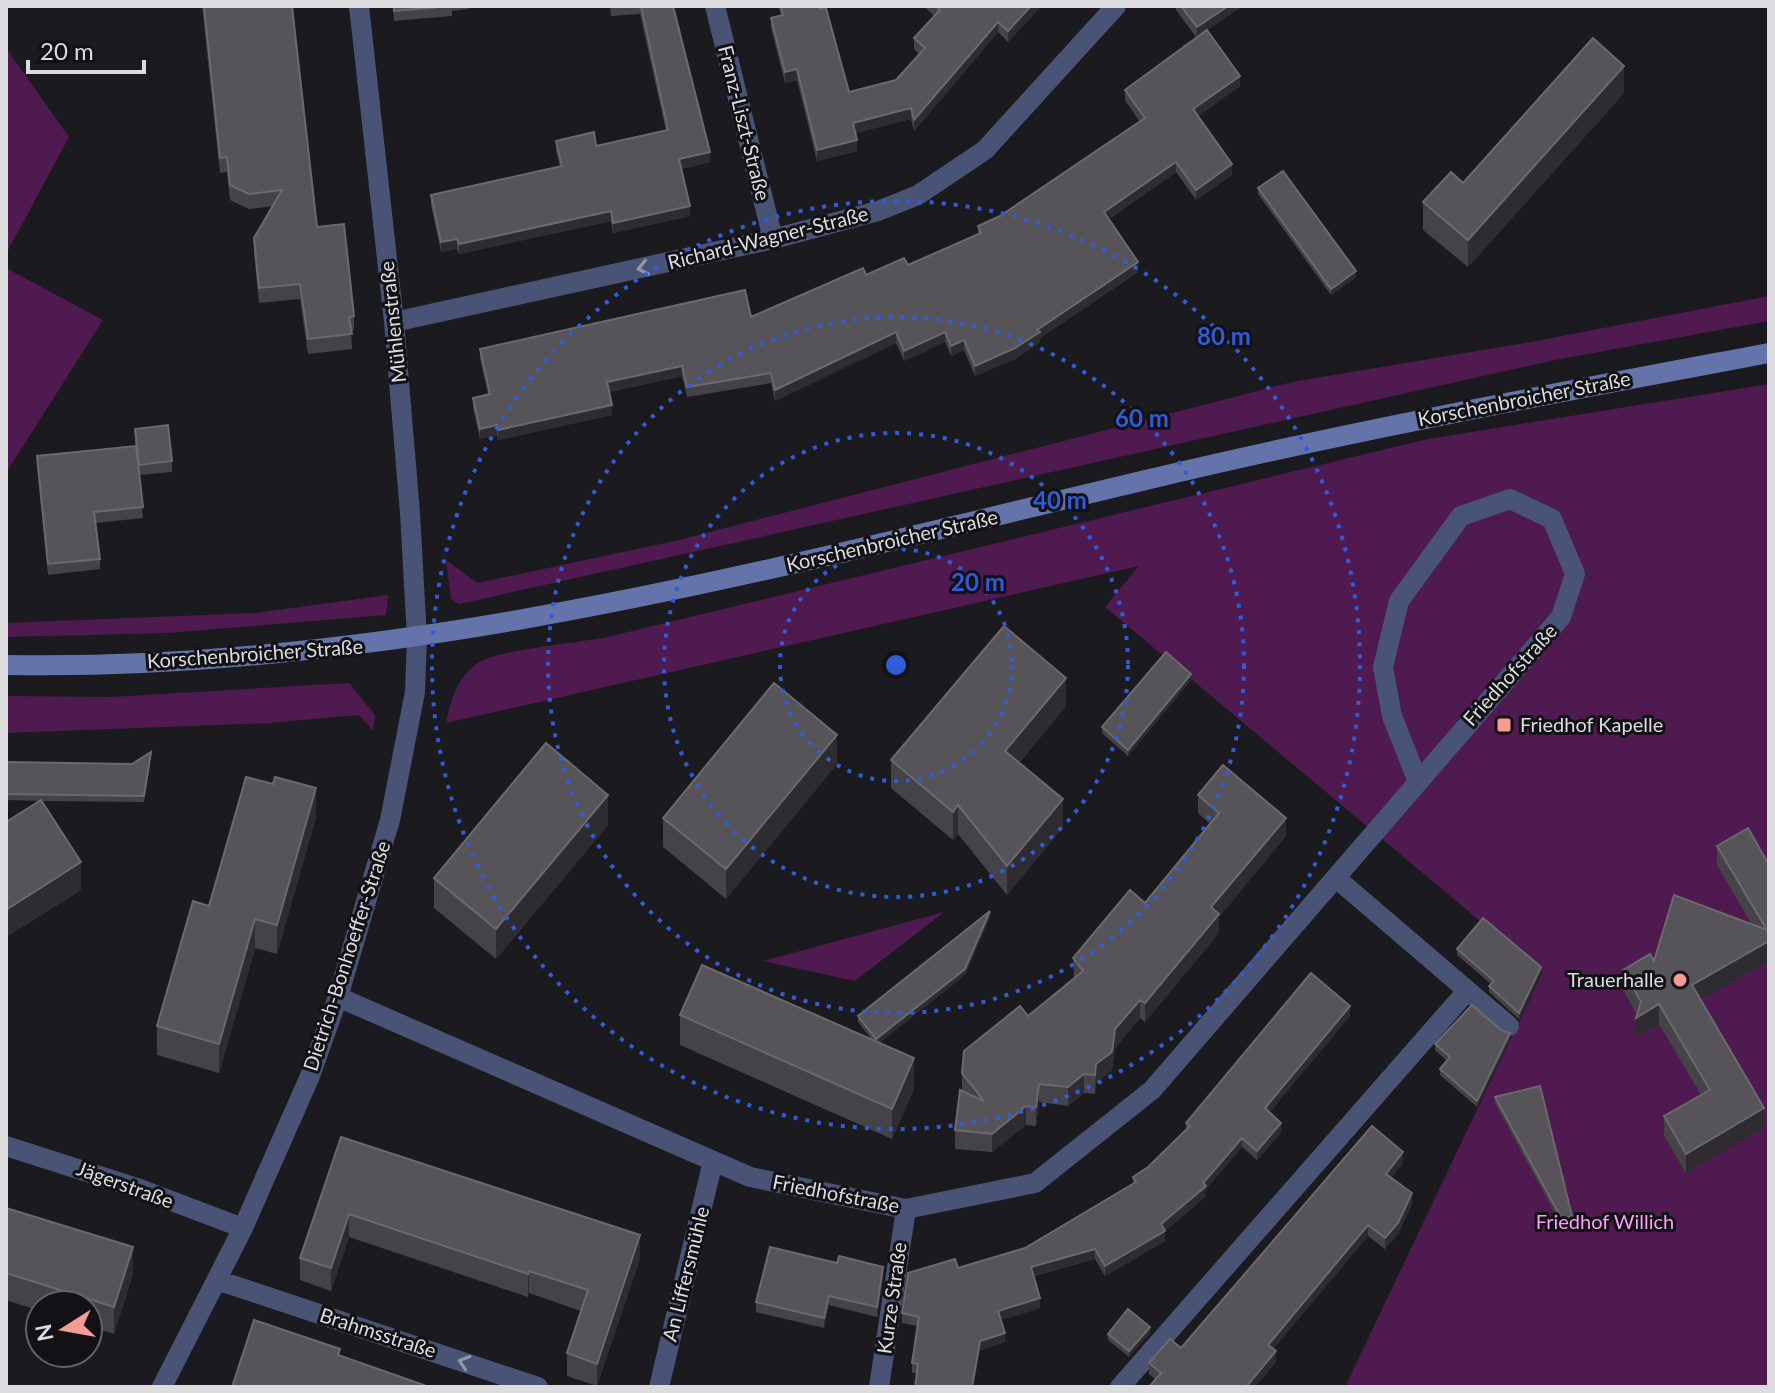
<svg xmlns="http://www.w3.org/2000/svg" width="1775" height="1393" font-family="Lato,sans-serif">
<rect width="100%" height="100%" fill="#1b1a1e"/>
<!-- green -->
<path fill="#4f1a4f" d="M6 48 69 137 6 254Z
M6 268 103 320 6 473Z
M1769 296V321L1560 359 459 604 451 599 446 560 477 583 679 540 1292 382 1536 341Z
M1769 384V1387H1345L1542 973 1105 607 1139 566 446 723C451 700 458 674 481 661 497 651 580 642 603 638L1428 439Z
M388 595 386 615 166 633 6 637V623L255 613Z
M349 683 375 715 373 731 359 715 269 723 6 733V696L111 697Z
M944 912 855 981 763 961Z"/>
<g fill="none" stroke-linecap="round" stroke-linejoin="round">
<!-- street -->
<path stroke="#495375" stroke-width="20" d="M715 6 773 239
M394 322 773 239 878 211 918 195 985 150 1116 6
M1336 878 1509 1026
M338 997 750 1177 906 1209 1035 1183 1152 1090 1561 617 1575 574 1552 519 1510 499 1461 516 1399 601 1383 667 1392 716 1417 779
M6 1146 140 1189 243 1228
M217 1280 538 1387
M162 1387 243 1228 310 1076 338 997 390 820 415 692 417 638 410 513 394 322 359 6
M659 1387 713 1161
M879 1387 906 1209
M1120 1387 1467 991"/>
<!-- secondary -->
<path stroke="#6473a9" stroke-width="20" d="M6 665C396 672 774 568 1150 479 1355 430 1562 392 1769 353"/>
</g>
<!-- wall -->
<path fill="#454347" d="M202 6H292L317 227 354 316V330L351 331 352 349 308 354 300 299 259 303 254 253V238L273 206 249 209 230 200 227 172 220 173Z
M393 6H469V9L452 11V16L394 21Z
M610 6H673L710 162 681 169 690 216 613 233 611 221 459 254 457 249 441 252 431 205V195L560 167 556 151V141L596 146 666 131 640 14 611 16Z
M778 6H818L849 92 896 80 919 54 914 49V38L934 16 924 6H1041L1008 42 998 32 914 131 911 119 855 133 857 151 817 161 797 80 785 83 771 28V18L781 15Z
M1176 6H1243L1207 30 1240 86 1198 116 1232 175 1196 200 1176 172 1109 219 1138 272 1040 338V342L1015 359 975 376 964 350 951 356 945 342 904 361 896 343 775 401 771 383 687 397 682 376 609 392 612 415 498 440 497 435 480 439 473 408V398L488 394 480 359V349L751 317 866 275 908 265 978 235V226L1000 216 1140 122 1125 100V90L1196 37 1176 10Z
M1624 93 1468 267 1423 230V202L1463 183Z
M1258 188 1356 277 1331 295 1258 194Z
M135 429 172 461V472L139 475 143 518 96 523 100 559V569L48 575 37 467V456L135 446Z
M1191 680 1128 756 1102 733V727Z
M1066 706 1019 763 1063 827 1007 895 958 834 953 840 891 788V760Z
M151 758 144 802 42 801 81 890 6 937V822L40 801 6 800V762L132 764Z
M837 764 726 899 663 847V818Z
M1198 795 1286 836 1219 917V933L1145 1022 1140 1018 1115 1048 1112 1070 1096 1083 1095 1094 1084 1093 1068 1106 1039 1102 1036 1126 1026 1125 992 1152 955 1149V1130L962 1091V1073L1028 1016 1074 978 1073 958 1145 903 1210 824 1198 813Z
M316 817 277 954 255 948 219 1073 157 1055V1026Z
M608 825 496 959 434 908V878Z
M1717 846 1769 865V961L1701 1000 1764 1128 1686 1173 1664 1136V1116L1701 1095 1659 1024 1636 1038 1637 1015 1623 990V970L1654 961 1752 925 1717 865Z
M990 917 965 975 879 1043 914 1089 892 1139 680 1045V1015L872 1040 858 1022V1016Z
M1457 949 1541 973 1519 1019 1489 992V986L1491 984 1457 955Z
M1350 1016 1269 1112 1281 1133 1257 1160 1242 1147 1206 1189V1196L1165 1231V1241L1105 1276 1095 1259 1034 1276 1040 1308 1001 1320 1005 1342 917 1373H912V1363L917 1326 902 1323V1313L958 1268 1025 1248 1133 1184V1177L1148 1167 1186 1130V1123Z
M1510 1039 1477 1107 1440 1075V1069L1447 1061 1435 1050V1044Z
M1495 1097 1572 1222 1562 1226 1495 1103Z
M341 1137 640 1258 597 1386 567 1376V1353L581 1311 529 1293 528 1297 349 1237 331 1291 300 1280V1258Z
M1403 1163 1391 1178 1412 1204 1398 1234 1385 1249 1368 1236 1273 1349 1276 1362 1255 1387H1149L1156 1380 1149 1374V1363L1181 1348Z
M6 1208 133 1274 114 1334 88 1326V1305H40V1311L6 1300Z
M883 1277 877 1317 829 1305 824 1328 756 1312V1302Z
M1150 1333 1129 1357 1108 1340V1334Z"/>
<!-- shaded-wall -->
<path fill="#2e2c30" d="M1031 6H1041L1008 42V31Z
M1228 6H1243L1197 37V27Z
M998 22V32L914 131V120Z
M1624 66V93L1468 267V240Z
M797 69V80L785 83V72Z
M1240 76V86L1193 120V109Z
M911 108V119L853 134V123Z
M857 140V151L817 161V150Z
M710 152V162L679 169V159Z
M1176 162V172L1104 222V212Z
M1232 164V175L1196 200V190Z
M690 206V216L613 233V223Z
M611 211V221L459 254V244Z
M457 239V249L441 252V242Z
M1138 262V272L1040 338V342L1015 359 975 376V366L1037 330Z
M1356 271V277L1331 295V289Z
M896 332V343L775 401V390Z
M945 332V342L904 361V351Z
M964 340V350L951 356V346Z
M682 366V376L607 392V382Z
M612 405V415L498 440V430Z
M497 425V435L480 439V429Z
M1191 674V680L1128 756V750Z
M1066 678V706L1005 779V751Z
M837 735V764L726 899V869Z
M316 788V817L277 954V925Z
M608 795V825L496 959V929Z
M1063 799V827L1007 895V866Z
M958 805V834L953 840V812Z
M1286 818V836L1219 917V933L1145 1022V1003L1211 907Z
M81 862V890L6 937V910Z
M990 911V917L965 975 876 1045V1039Z
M255 919V948L219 1073V1044Z
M1769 941V961L1692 1005V985Z
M1541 967V973L1519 1019V1013Z
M1140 1000V1018L1115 1048 1112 1070 1096 1083 1095 1094 1096 1064 1115 1029Z
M1659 1004V1024L1636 1038V1018Z
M1350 1006V1016L1265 1118V1108Z
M1510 1033V1039L1477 1107V1101Z
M914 1058V1089L892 1139V1109Z
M1084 1074V1093L1068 1106V1087Z
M1039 1084V1102L1036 1126V1107Z
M1026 1106V1125L992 1152V1134Z
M1764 1108V1128L1686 1173V1154Z
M1281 1123V1133L1257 1160V1151Z
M1242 1138V1147L1206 1189V1196L1163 1233 1165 1231V1241L1105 1276V1266L1203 1183Z
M1403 1152V1163L1386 1184V1174Z
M1412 1193V1204L1398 1234 1385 1249V1238Z
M349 1214V1237L331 1291V1268Z
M1572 1216V1222L1562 1226V1219Z
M1368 1225V1236L1268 1355V1345Z
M640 1235V1258L597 1386V1364Z
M133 1247V1274L114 1334V1307Z
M1095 1249V1259L1031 1276V1267Z
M883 1267V1277L877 1317V1307Z
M529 1271V1293L528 1297V1274Z
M829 1296V1305L824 1328V1318Z
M1040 1298V1308L998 1321V1311Z
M1150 1327V1333L1129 1357V1351Z
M1005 1333V1342L980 1351 973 1387H972L980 1341Z
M1276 1351V1362L1255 1387H1246Z"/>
<!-- building -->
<path fill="#565458" stroke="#6b696d" stroke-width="2" d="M204 6H292L317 227 344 224 354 316 349 317 352 334 308 339 300 284 259 288 254 238 282 190 249 194 230 185 227 157 220 158Z
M394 6H452L394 11Z
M641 6H673L710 152 679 159 690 206 613 223 611 211 459 244 457 239 441 242 431 195 562 166 556 141 594 132 596 146 668 130Z
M781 6H818L819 9 826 8 849 92 896 80 925 48 914 38 940 10 936 6H1031L1008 31 998 22 914 120 911 108 853 123 857 140 817 150 797 69 785 72 771 18 783 15Z
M1181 6H1228L1197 27Z
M1207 30 1240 76 1193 109 1232 164 1196 190 1176 162 1104 212 1138 262 1037 330 1040 332 1015 348 975 366 964 340 951 346 945 332 904 351 896 332 775 390 771 373 687 387 682 366 607 382 612 405 498 430 497 425 480 429 473 398 490 394 480 349 745 290 751 317 863 268 866 275 904 258 908 265 981 233 978 226 1000 216 1145 118 1125 90Z
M1593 38 1624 66 1468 240 1423 202 1451 172 1463 183Z
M1283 171 1356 271 1331 289 1258 188Z
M168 425 172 461 139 465 135 429Z
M136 446 143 507 94 512 100 559 48 564 37 456Z
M1004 626 1066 678 1005 751 1063 799 1007 866 958 805 953 812 891 760Z
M1166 652 1191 674 1128 750 1102 727Z
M774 683 837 735 726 869 663 818Z
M546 743 608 795 496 929 434 878Z
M151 752 144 796 6 794V762L132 764Z
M1223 765 1286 818 1211 907 1219 914 1145 1003 1140 1000 1115 1029 1112 1052 1096 1064 1095 1075 1084 1074 1068 1087 1039 1084 1036 1107 1026 1106 992 1134 955 1130 960 1090 984 1101 962 1073 964 1051 1020 1006 1028 1016 1083 971 1073 958 1130 890 1145 903 1219 813 1198 795Z
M246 777 273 784 275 777 316 788 277 925 255 919 219 1044 157 1026 193 901 209 906Z
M41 800 81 862 6 910V822Z
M1748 828 1769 865V941L1692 985 1764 1108 1686 1154 1664 1116 1710 1090 1659 1004 1636 1018 1641 1002 1623 970 1650 954 1654 961 1674 895 1767 930 1717 846Z
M990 911 965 969 876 1039 858 1016Z
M1483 918 1541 967 1519 1013 1489 986 1494 981 1457 949Z
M702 965 914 1058 892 1109 680 1015Z
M1311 973 1350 1006 1265 1108 1281 1123 1257 1151 1242 1138 1203 1183 1206 1186 1161 1224 1165 1231 1105 1266 1095 1249 1031 1267 1040 1298 998 1311 1005 1333 980 1341 972 1387H915L918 1364 912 1363 919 1317 902 1313 908 1273 955 1259 958 1268 1025 1248 1136 1182 1133 1177 1148 1167 1190 1126 1186 1123Z
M1472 1005 1501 1030 1510 1033 1477 1101 1440 1069 1450 1057 1435 1044Z
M1540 1086 1572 1216 1562 1219 1495 1097Z
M1372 1126 1403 1152 1386 1174 1412 1193 1398 1223 1385 1238 1368 1225 1268 1345 1276 1351 1246 1387H1149L1161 1373 1149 1363 1170 1339 1181 1348Z
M341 1137 640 1235 597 1364 567 1353 588 1290 529 1271 528 1274 349 1214 331 1268 300 1258Z
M6 1208 133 1247 114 1307 6 1273Z
M770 1247 837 1263 839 1256 883 1267 877 1307 829 1296 824 1318 756 1302Z
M1128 1309 1150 1327 1129 1351 1108 1334Z
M254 1320 340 1349 338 1355 424 1385 423 1387H232Z"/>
<!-- one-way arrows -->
<defs><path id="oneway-chevron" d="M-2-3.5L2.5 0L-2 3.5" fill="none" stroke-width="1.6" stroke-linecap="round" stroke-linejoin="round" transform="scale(2)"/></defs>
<g stroke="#9298aa">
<use href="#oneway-chevron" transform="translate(643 268) rotate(168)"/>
<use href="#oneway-chevron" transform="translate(464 1362) rotate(-162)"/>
</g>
<!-- distance rings -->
<g fill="none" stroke="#305cd9" stroke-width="4" stroke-dasharray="4 8">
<circle cx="896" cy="665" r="116"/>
<circle cx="896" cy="665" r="232"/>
<circle cx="896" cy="665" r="348"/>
<circle cx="896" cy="665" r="464"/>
</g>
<!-- markers -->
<g fill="#f59c95" stroke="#121115" stroke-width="3">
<rect x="1496" y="717" width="16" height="16" rx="4"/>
<circle cx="1680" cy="980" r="8"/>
</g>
<g text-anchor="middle" stroke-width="6" stroke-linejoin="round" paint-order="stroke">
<!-- street labels -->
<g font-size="20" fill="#dcdcde" stroke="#121115">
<text transform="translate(744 123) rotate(76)" y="7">Franz-Liszt-Straße</text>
<text transform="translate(768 238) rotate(-14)" y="7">Richard-Wagner-Straße</text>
<text transform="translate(393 322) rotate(-96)" y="7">Mühlenstraße</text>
<text transform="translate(1524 399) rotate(-11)" y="7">Korschenbroicher Straße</text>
<text transform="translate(892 541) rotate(-13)" y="7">Korschenbroicher Straße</text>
<text transform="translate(255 654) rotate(-4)" y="7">Korschenbroicher Straße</text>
<text transform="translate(1510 675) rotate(-48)" y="7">Friedhofstraße</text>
<text transform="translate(347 956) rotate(-72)" y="7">Dietrich-Bonhoeffer-Straße</text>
<text transform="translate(125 1185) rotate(20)" y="7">Jägerstraße</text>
<text transform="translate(836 1194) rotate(11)" y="7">Friedhofstraße</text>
<text transform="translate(686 1274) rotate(-76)" y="7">An Liffersmühle</text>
<text transform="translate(892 1298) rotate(-82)" y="7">Kurze Straße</text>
<text transform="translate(378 1333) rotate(18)" y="7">Brahmsstraße</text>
</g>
<!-- poi labels -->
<g font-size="20" fill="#dcdcde" stroke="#121115" text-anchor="start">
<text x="1520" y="732">Friedhof Kapelle</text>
<text x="1664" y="987" text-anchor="end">Trauerhalle</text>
</g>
<!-- park labels -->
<g font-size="20" fill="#fc9ff9" stroke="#121115">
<text x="1605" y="1229">Friedhof Willich</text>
</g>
</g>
<circle cx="896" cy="665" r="12" fill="#305cd9" stroke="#121115" stroke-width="4"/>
<g font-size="24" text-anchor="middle" font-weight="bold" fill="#305cd9" stroke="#121115" stroke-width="6" stroke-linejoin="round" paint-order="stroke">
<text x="1224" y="345">80 m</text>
<text x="1142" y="427">60 m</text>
<text x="1060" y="509">40 m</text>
<text x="978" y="591">20 m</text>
</g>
<!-- border -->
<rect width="1775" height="1393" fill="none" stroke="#dcdcde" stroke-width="16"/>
<!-- north arrow -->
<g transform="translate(64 1329) rotate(259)"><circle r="38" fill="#121115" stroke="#636265" stroke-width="2"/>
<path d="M0-6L14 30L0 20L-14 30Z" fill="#f59c95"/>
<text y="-12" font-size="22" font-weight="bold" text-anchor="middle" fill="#dcdcde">N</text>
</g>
<!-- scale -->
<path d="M28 60v12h116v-12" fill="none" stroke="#dcdcde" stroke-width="4"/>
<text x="40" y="60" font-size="24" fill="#dcdcde" stroke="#121115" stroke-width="6" paint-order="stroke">20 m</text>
</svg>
